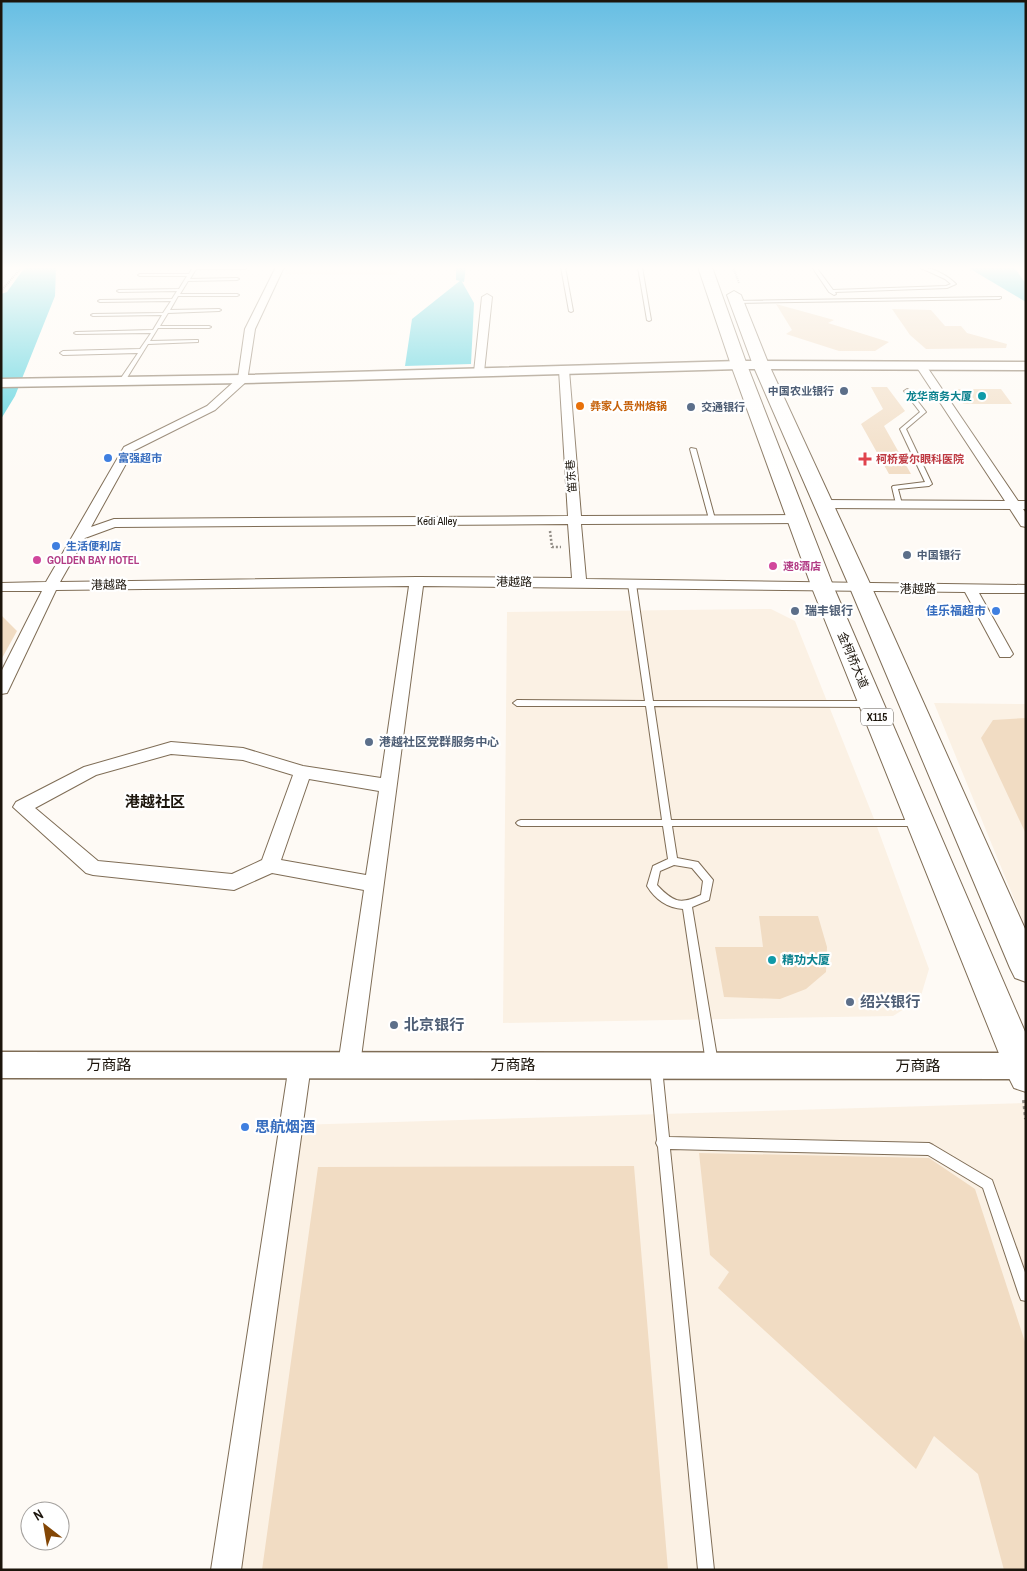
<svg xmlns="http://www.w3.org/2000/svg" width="1027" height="1571" font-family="'Archivo Narrow','Noto Sans SC',sans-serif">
<rect width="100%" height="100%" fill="#fefaf5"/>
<!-- built -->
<path fill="#fbf1e4" d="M771 609 795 621 876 824 929 969 920 999 893 1016 503 1023 507 612Z
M934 703 1026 704V928Z
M1026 1103V1570H228L296 1125Z"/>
<!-- education -->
<path fill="#fdeedb" d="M289 267H398L397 275 285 274Z"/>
<!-- water -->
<path fill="#44cddb" d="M25 267H56L55 296 15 396 1 419V294L7 292Z
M967 267H1014L1026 284V302Z
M461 280 474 303 471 364 405 366 412 319Z"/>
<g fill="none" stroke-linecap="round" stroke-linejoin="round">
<!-- canal -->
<path fill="#44cddb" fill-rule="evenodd" d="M456 267H466L464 282 456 280Z"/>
</g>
<!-- building -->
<path fill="#f1dcc3" d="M776 304 834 320 828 323 889 342 875 351H839L786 334 792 330Z
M892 309 931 310 945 326H961L967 333 1007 344 1006 348 926 349 910 335Z
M871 387H887L905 411 884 426 911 474H889L861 424 883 409Z
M953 389H1001L1012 404H963Z
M1 615 17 631 1 660Z
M1026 718V834L981 738 993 720Z
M759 916H818L827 947 826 972 806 989 780 999 724 997 715 947H763Z
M699 1153 929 1158 975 1189 1026 1345V1570H1004L978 1474 934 1436 916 1469 718 1288 729 1272 710 1255Z
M634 1166 668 1570H262L318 1167Z"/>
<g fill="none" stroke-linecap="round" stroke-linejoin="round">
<!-- service casing -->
<g stroke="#7f6d56" stroke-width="2">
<path id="service" d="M193 267 247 268 245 269H196L190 279 237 278 239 279 237 280 188 281 180 294H237L239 295 237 296H178L170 310 219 309 221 310 219 311 168 313 160 326H209L211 327 209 328H158L150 341 196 340H198V342L148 344 125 381 122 383 119 381 138 353 63 355 60 353 63 351 140 349 151 333 76 334 74 333 76 332 153 330 162 315 93 316 91 315 93 314 163 313 171 301 100 302 98 301 100 300 172 299 177 291 119 292 117 291 119 290 179 289 187 276H140L138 275 140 274H189Z
M561 267H565L573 311 571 312 569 311Z
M638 267H642L651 320 649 321 647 320Z
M812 267H816L833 290 946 286 951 284 945 279 919 267C932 267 947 275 956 284L947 288 835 292 836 294 834 295 829 292Z
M1001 297V298L999 299 737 303 735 302 737 301Z
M907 389 909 390 926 412 906 429 932 484 929 486 898 489 902 504 899 506 896 504 892 487 893 486 925 482 900 429 920 412 904 391Z
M691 448 696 449 715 519 714 520 712 521 709 519 690 449Z
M632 582 636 584 653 701H869L873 704 869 707 654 706 671 820H918L921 821 923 823 921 825 918 826H672L677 858 698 862 713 880 709 900 692 907 718 1063 716 1067 712 1068 708 1067 706 1063 683 909C667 908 655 899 647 886L653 866 668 859 663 826H521L518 825 516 823 518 821 521 820H662L646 706H517L513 703 517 700 645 701 628 584ZM674 865 692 868 703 881 701 895C680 905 673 902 657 885L660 871Z
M656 1063 660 1064 662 1068 669 1137 929 1143 933 1145 992 1180 1026 1275V1301L1021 1300 1019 1295 983 1188 928 1155 670 1149 714 1570H698L658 1147 656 1143 657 1140 650 1068 652 1064Z"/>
</g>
<!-- minor casing -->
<g stroke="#7f6d56" stroke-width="2">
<path id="minor" d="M276 267H284L255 329 247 381 215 410 133 451 91 527 114 519 568 516 559 370 564 367 569 370 581 516 797 515 803 519 797 523 581 524 586 579 1026 585V593H979L1013 654 1010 657H1000L965 592 423 586 360 1065 357 1072 349 1075 341 1072 338 1065 364 890 272 873 234 890 93 875 86 873 13 807 16 802 84 767 171 742 243 748 303 766 381 778 409 586 56 590 9 689 7 693 1 694V672L42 591H1V583L46 582 124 447 207 406 238 378 245 329ZM568 524 572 578 417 577 60 582 85 538 115 527ZM171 754 243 760 293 775 262 860 232 874 98 861 35 808 96 775ZM309 779 379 791 366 875 281 860Z
M487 294 492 297 484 372 479 375 474 372 482 297Z
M921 363 925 364 1018 501H1026V509H1023L1026 513V527L1021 526 1010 509 823 508 817 504 823 500 1005 501 916 366Z
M300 1055 308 1058 311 1065 241 1570H211L289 1065 292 1058Z"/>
</g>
<!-- tertiary casing -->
<g stroke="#7f6d56" stroke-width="3">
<path id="tertiary" d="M739 361 1026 362V370L739 369 243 383 1 387V379L243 375Z
M1 1052 1026 1053V1079L1 1078Z"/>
</g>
<!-- primary casing -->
<g stroke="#7f6d56" stroke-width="2">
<path id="primary" d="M698 267H712L747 365 834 588 1026 1034V1092L1014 1088 1008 1076 812 588 731 365Z
M734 291 741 295 769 365 872 588 1026 931V982L1015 978 1010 968 850 588 753 365 727 295Z"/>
</g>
<!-- path-far2 -->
<path stroke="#938e87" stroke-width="2" stroke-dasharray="1 1" stroke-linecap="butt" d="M733 267 739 283
M1 291 22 267"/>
<!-- path-far1 -->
<path stroke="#938e87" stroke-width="2.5" stroke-dasharray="2 2" stroke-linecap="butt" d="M550 531 552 547H561"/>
<!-- path -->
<path stroke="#938e87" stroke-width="4" stroke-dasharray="3 3" stroke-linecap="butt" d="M1024 1100 1026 1119"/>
<!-- service -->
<use href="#service" fill="#fff" fill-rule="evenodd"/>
<!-- minor -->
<use href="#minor" fill="#fff" fill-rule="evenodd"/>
<!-- tertiary -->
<use href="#tertiary" fill="#fff" fill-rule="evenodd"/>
<!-- primary -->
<use href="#primary" fill="#fff" fill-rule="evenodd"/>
</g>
<!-- sky -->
<linearGradient id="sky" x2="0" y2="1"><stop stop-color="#66bee3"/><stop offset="0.55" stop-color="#fffdfa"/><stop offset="1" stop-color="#fffdfa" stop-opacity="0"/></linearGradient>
<rect width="1027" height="487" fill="url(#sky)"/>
<!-- markers -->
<g fill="#5c6f8a" stroke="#fff" stroke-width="2">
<circle cx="844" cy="391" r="5"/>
<circle cx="691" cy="407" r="5"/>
<circle cx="907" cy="555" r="5"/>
<circle cx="795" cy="611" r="5"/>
<circle cx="369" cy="742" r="5"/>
<circle cx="850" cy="1002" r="5"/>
<circle cx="394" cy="1025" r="5"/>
</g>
<g fill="#0f9aa8" stroke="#fff" stroke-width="2">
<circle cx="982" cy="396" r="5"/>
<circle cx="772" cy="960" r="5"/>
</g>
<circle fill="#e8710a" stroke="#fff" stroke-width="2" cx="580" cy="406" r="5"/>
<g fill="#3f7fe0" stroke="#fff" stroke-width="2">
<circle cx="108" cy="458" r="5"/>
<circle cx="56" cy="546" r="5"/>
<circle cx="996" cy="611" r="5"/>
<circle cx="245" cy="1127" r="5"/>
</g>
<path fill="#e0444e" stroke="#fff" stroke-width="2" d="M862.5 451.5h5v5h5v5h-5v5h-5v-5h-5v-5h5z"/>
<g fill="#d1479c" stroke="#fff" stroke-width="2">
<circle cx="37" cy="560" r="5"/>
<circle cx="773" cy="566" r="5"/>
</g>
<g text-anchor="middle" stroke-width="4.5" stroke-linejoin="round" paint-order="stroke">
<!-- far-service labels -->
<g font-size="11" font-weight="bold" fill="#4e5e75" stroke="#fff" text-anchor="start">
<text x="834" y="395" text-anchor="end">中国农业银行</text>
<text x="701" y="411">交通银行</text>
<text x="917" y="559">中国银行</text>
</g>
<!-- far-culture labels -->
<g font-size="11" font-weight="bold" fill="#0d838f" stroke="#fff" text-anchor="end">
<text x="972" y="400">龙华商务大厦</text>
</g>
<!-- far-food labels -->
<g font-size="11" font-weight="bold" fill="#c56008" stroke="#fff" text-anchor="start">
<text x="590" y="410">彝家人贵州烙锅</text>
</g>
<!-- far-shop labels -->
<g font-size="11" font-weight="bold" fill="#366cbe" stroke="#fff" text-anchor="start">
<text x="118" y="462">富强超市</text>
<text x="66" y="550">生活便利店</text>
</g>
<!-- far-health labels -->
<g font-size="11" font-weight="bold" fill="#be3a42" stroke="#fff" text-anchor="start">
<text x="876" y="463">柯桥爱尔眼科医院</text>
</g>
<!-- far-street labels -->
<g font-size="11" fill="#1c150c" stroke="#fff">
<text transform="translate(571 476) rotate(-94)" y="4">笛东巷</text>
<text x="437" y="525">Kedi Alley</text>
</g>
<!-- far-hotel labels -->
<g font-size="11" font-weight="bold" fill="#b23c85" stroke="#fff" text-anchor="start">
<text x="47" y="564">GOLDEN BAY HOTEL</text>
<text x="783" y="570">速8酒店</text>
</g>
<!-- shield labels -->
<rect fill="#fff" stroke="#605b55" stroke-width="1" x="861" y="708.5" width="32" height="17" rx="4"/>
<g font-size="11" font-weight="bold" fill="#1c150c">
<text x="877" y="721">X115</text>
</g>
<!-- street labels -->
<g font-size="12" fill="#1c150c" stroke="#fff">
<text transform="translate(514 582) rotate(1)" y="4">港越路</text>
<text transform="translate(109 585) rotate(-1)" y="4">港越路</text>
<text x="918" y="593">港越路</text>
<text transform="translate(853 660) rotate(67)" y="4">金柯桥大道</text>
</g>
<!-- service labels -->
<g font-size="12" font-weight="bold" fill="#4e5e75" stroke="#fff" text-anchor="start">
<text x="805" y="615">瑞丰银行</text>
<text x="379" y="746">港越社区党群服务中心</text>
</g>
<!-- shop labels -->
<g font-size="12" font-weight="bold" fill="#366cbe" stroke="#fff" text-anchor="end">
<text x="986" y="615">佳乐福超市</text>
</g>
<!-- culture labels -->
<g font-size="12" font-weight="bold" fill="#0d838f" stroke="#fff" text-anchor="start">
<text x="782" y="964">精功大厦</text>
</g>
<!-- quarter labels -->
<g font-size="15" font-weight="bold" fill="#1c150c" stroke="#fff">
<text x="155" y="807">港越社区</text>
</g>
<!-- near-service labels -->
<g font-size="15" font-weight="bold" fill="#4e5e75" stroke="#fff" text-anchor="start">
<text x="860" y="1007">绍兴银行</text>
<text x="404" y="1030">北京银行</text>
</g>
<!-- near-street labels -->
<g font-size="15" fill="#1c150c" stroke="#fff">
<text x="109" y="1070">万商路</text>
<text x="513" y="1070">万商路</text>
<text x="918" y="1071">万商路</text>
</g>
<!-- near-shop labels -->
<g font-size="15" font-weight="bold" fill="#366cbe" stroke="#fff" text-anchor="start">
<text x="255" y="1132">思航烟酒</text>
</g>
</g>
<!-- border -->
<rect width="1027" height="1571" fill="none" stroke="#1c150c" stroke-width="5"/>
<!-- north arrow -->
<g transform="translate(45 1526) rotate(329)"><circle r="24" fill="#ffffff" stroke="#a4a19e"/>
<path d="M0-4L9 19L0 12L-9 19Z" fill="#834605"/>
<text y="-8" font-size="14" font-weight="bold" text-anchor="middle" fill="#1c150c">N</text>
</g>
</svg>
